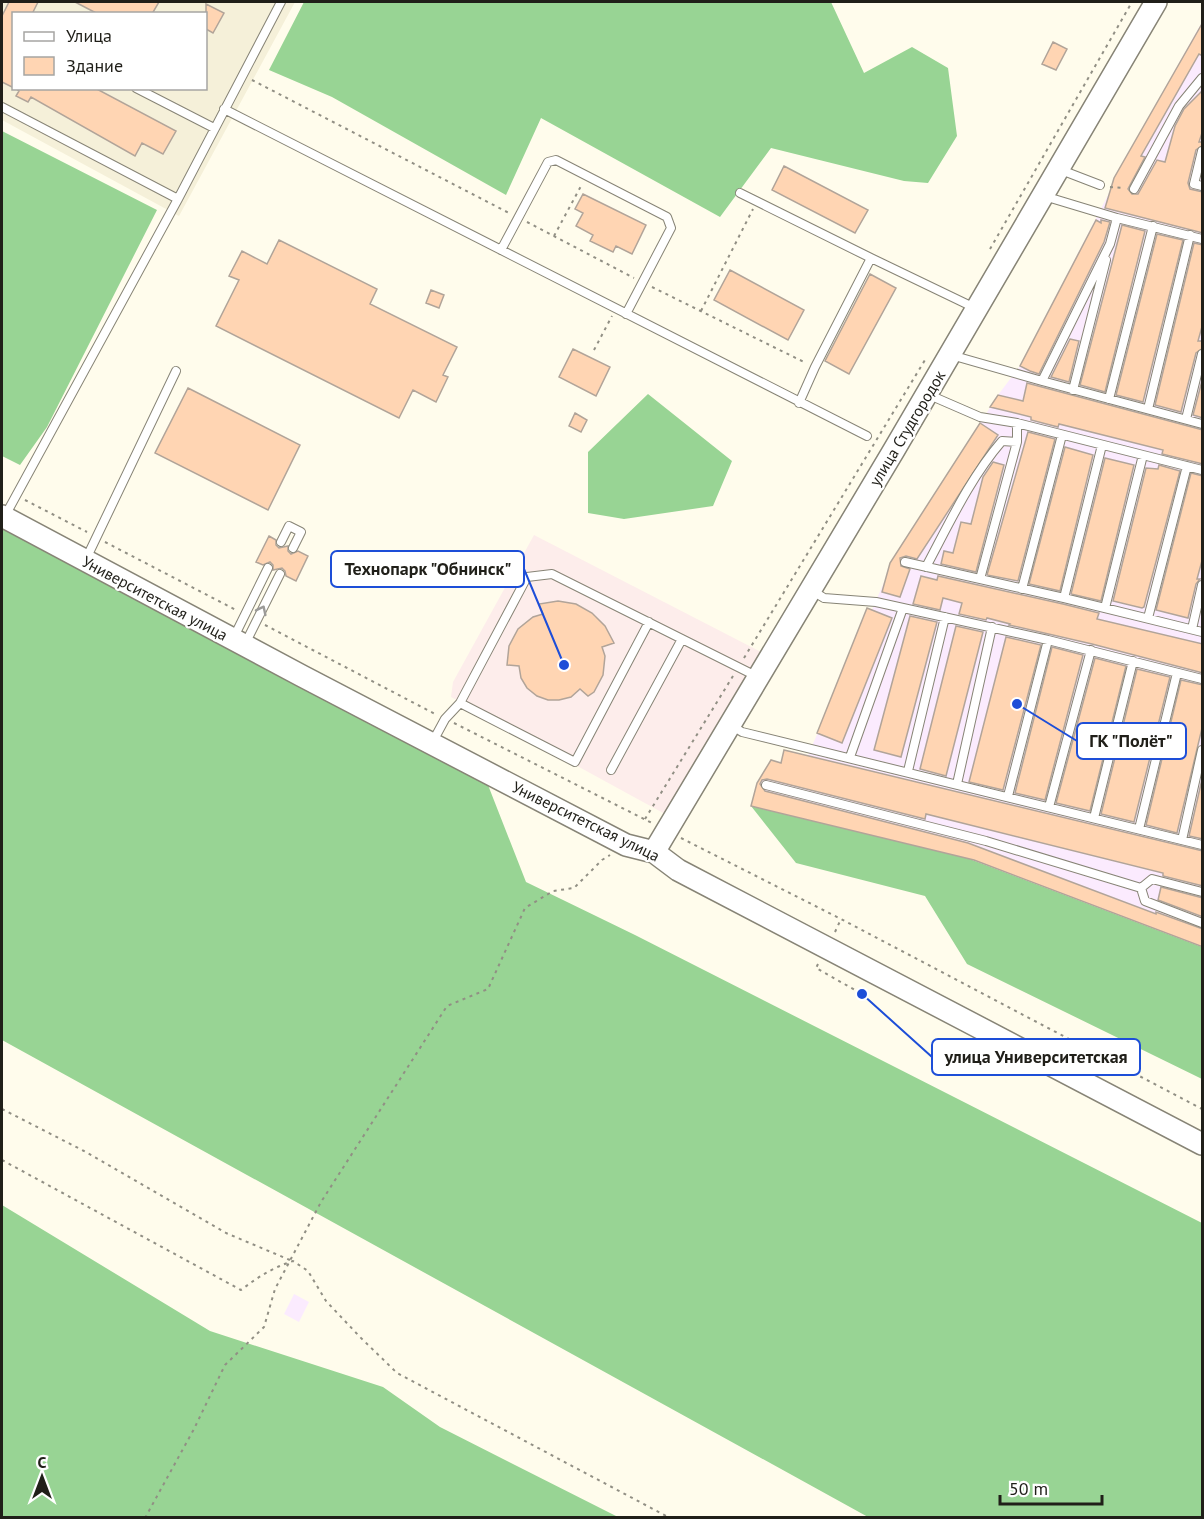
<svg xmlns="http://www.w3.org/2000/svg" width="1204" height="1519" font-family="'PT Sans',sans-serif">
<rect width="100%" height="100%" fill="#fffcec"/>
<!-- commercial -->
<path fill="#fdedeb" d="M534 535 763 653 665 814 451 697 453 682Z"/>
<!-- industrial -->
<path fill="#fbebfe" d="M1202 22V947L967 858 751 806 755 791 771 760 781 762 784 750 808 755 885 580 888 568 998 395 1020 366 1110 191 1115 177Z
M294 1294 309 1302 299 1322 284 1314Z"/>
<!-- built -->
<path fill="#f5f0d9" fill-rule="evenodd" d="M2 2H295L179 216 2 120ZM14 14H206V88H14Z"/>
<!-- forest -->
<path fill="#98d494" d="M304 2H831L864 73 912 47 948 68 957 136 928 183 904 181 771 148 720 217 541 118 506 195 332 97 269 70Z
M2 131 157 210 47 427 20 465 2 456Z
M648 394 732 461 713 506 624 519 588 513V452Z
M2 529 488 785 526 882 635 935 1202 1223V1517H868L2 1040Z
M751 806 967 858 1202 947V1079L967 964 925 896 796 863Z
M2 1205 210 1331 383 1387 440 1427 618 1517H2Z"/>
<!-- building -->
<path fill="#ffd5b3" stroke="#b1a499" stroke-width="1.5" d="M9 2H38L32 14H14V88L2 82V16Z
M75 2H159L152 14H98Z
M206 4 224 13 213 33 206 29Z
M1203 22V56L1199 54 1141 156 1145 157 1128 189 1132 194H1138L1157 160 1165 162 1175 126 1184 109 1203 90V130L1199 142H1203V145L1196 150 1188 183 1190 189 1203 192V233L1105 208 1114 178Z
M1053 42 1067 49 1056 70 1042 64Z
M15 88H95L176 131 163 154 142 143 135 156 31 97 28 102 16 96 19 91Z
M784 166 868 210 855 233 772 190Z
M583 194 646 225 632 254 616 246 613 252 590 241 593 235 576 226 583 213 575 209Z
M1096 220 1101 223V220L1110 222 1104 242 1039 374 1030 371 1020 366Z
M1122 225 1145 231 1105 392 1080 385Z
M1157 234 1183 240 1143 402 1116 395Z
M279 240 377 289 370 304 457 347 443 375 448 377 436 402 413 390 399 418 216 326 239 280 229 276 242 251 267 264Z
M1194 243 1203 245V323L1198 341H1203V348L1196 353 1181 412 1155 405Z
M730 270 804 310 788 340 714 300Z
M870 274 896 288 849 374 825 361Z
M431 290 444 295 439 308 426 303Z
M1070 339 1079 341 1069 382 1051 377Z
M573 349 610 367 596 396 559 377Z
M1203 377V418L1193 415Z
M1027 383 1203 430V464L1162 454 1163 450 1059 424 1058 427 1031 420V417L990 407 998 395 1023 401Z
M188 388 300 445 268 510 155 453Z
M575 413 587 420 581 432 569 426Z
M980 423 998 435 917 559 906 556 900 558 901 566 910 569 900 597 882 592 890 563Z
M1028 432 1055 439 1018 581 987 575Z
M1065 447 1093 455 1060 591 1029 584Z
M1105 458 1134 465 1101 601 1071 594Z
M993 462 1004 465 976 572 941 564 944 551 953 553 961 522 971 524 983 477Z
M1159 465 1180 471 1144 607 1142 608 1113 601 1146 468 1158 469Z
M1191 473 1203 476V557L1197 579H1200L1196 584 1188 618 1156 610Z
M269 536 276 540V545L279 548 288 546V551L291 554 298 551 308 556 296 581 286 576 285 571 282 568 273 570V565L270 562 263 565 256 562Z
M921 576 937 580 938 576 1063 604 1099 613 1097 619 1203 644V673L1092 644 1009 625 1010 624 987 618 986 620 959 614 962 603 943 598 940 610 913 604Z
M558 601 576 604 592 613 605 626 614 643 602 647 605 656 603 675 594 692 588 696 580 689 571 697 559 700H548L537 696 527 688 521 678 519 666 507 665 509 646 518 629 533 617 543 614 539 604Z
M867 608 892 618 842 743 817 733Z
M910 616 937 622 901 757 874 750Z
M956 626 983 632 946 776 920 769Z
M1006 637 1041 645 1003 790 969 782Z
M1052 647 1083 655 1045 800 1015 793Z
M1095 658 1126 666 1090 811 1056 803Z
M1137 669 1170 677 1134 822 1101 814Z
M1181 680 1203 685V724L1177 833 1146 825Z
M784 750 1203 851V886L1163 876V873L926 814 925 819 767 779 762 780 760 784 765 791 968 843 1156 914V912L1203 929V947L974 860 751 806 757 783 771 760 781 763Z
M1203 775V839L1189 836Z
M1161 887 1203 898V917L1158 900Z"/>
<g fill="none" stroke-linecap="round" stroke-linejoin="round">
<!-- lane casing -->
<g stroke="#878476" stroke-width="10">
<path id="lane" d="M136 88 214 128
M2 107 178 199
M224 109 867 436
M1202 151 1194 184 1202 186
M1061 170 1100 185
M1134 189 1179 106 1202 78
M740 193 871 258 815 367 799 403
M1117 218 1202 239
M501 250 548 162 556 160 667 217 671 228 626 314
M871 258 975 308
M951 355 1042 381 1110 244 1117 218 1044 196
M1042 381 1202 424
M1073 390 1106 260
M927 394 980 417 1017 423 1202 470
M1109 399 1153 226
M1148 409 1190 235
M1186 419 1202 354
M5 516 178 199 281 2
M281 542 289 526 301 532 293 548
M86 559 176 371
M905 562 1064 598 1202 632
M926 567C949 524 970 478 1002 441L1017 442
M980 579 1017 442V423
M1022 589 1062 435
M811 590 824 598 876 602 1048 640 1202 679
M1064 598 1102 445
M1105 608 1143 455
M1148 618 1187 466
M649 622 575 762 460 703 527 577 552 574 756 676
M1192 629 1202 585
M233 639 268 568
M245 644 280 574
M731 725 742 732 1202 845
M432 743 445 719 460 703
M850 757 903 608
M611 770 682 639
M908 771 945 617
M957 784 992 627
M766 785 986 841 1141 888
M1008 796 1048 640
M1049 807 1091 650
M1094 818 1133 661
M1139 829 1177 673
M1182 840 1202 750
M1202 892 1152 879 1141 888 1145 901 1202 923"/>
</g>
<!-- secondary casing -->
<g stroke="#878476" stroke-width="24">
<path id="secondary" d="M2 516 302 676 626 845 654 852 678 870 1202 1144
M654 852 894 450 1156 2"/>
</g>
<!-- path -->
<path stroke="#918f84" stroke-width="2" stroke-dasharray="3 4.5" stroke-linecap="butt" d="M252 80 509 213
M1110 187 1123 188
M527 222 634 278
M554 236 581 186
M990 249 1132 2
M652 287 806 363
M701 311 753 209
M594 350 612 316
M25 500 87 532
M105 542 236 610
M265 625 435 714
M744 658 925 360
M454 723 652 823
M645 819 733 676
M681 838 841 919 1202 1109
M835 932 841 919
M818 964 816 968 862 994
M2 1109 84 1151 226 1233 290 1260
M2 1160 241 1290C258 1277 272 1268 293 1261L308 1271 326 1301 360 1337 397 1373 670 1518
M145 1518 194 1429 225 1365 264 1327 275 1289 321 1202 447 1006 488 989 525 908 553 891 574 888 602 860 610 855"/>
<!-- lane -->
<use href="#lane" stroke="#fff" stroke-width="8"/>
<!-- secondary -->
<use href="#secondary" stroke="#fff" stroke-width="21"/>
</g>
<!-- one-way arrows -->
<defs><path id="oneway-chevron" d="M-2-3.5L2.5 0L-2 3.5" fill="none" stroke-width="1.6" stroke-linecap="round" stroke-linejoin="round" transform="scale(1.5)"/></defs>
<use stroke="#9b9a98" href="#oneway-chevron" transform="translate(262 610) rotate(-64)"/>
<g text-anchor="middle" stroke-width="4.5" stroke-linejoin="round" paint-order="stroke">
<!-- street labels -->
<g font-size="16" fill="#201f19" stroke="#fff">
<text transform="translate(907 428) rotate(-59)" y="6">улица Студгородок</text>
<text transform="translate(155 598) rotate(28)" y="6">Университетская улица</text>
<text transform="translate(586 821) rotate(26)" y="6">Университетская улица</text>
</g>
</g>
<!-- callouts -->
<path fill="none" stroke="#1d4ed8" stroke-width="2" d="M564 665L524 569M1017 704L1077 741M862 994L932 1057"/>
<g fill="#1d4ed8" stroke="#fff" stroke-width="2">
<circle cx="564" cy="665" r="6"/>
<circle cx="1017" cy="704" r="6"/>
<circle cx="862" cy="994" r="6"/>
</g>
<g fill="#fff" stroke="#1d4ed8" stroke-width="2">
<rect x="331" y="551" width="193" height="36" rx="6"/>
<rect x="1077" y="723" width="109" height="36" rx="6"/>
<rect x="932" y="1039" width="208" height="36" rx="6"/>
</g>
<g font-size="18" text-anchor="middle" font-weight="bold" fill="#201f19">
<text x="428" y="575">Технопарк "Обнинск"</text>
<text x="1131" y="747">ГК "Полёт"</text>
<text x="1036" y="1063">улица Университетская</text>
</g>
<!-- border -->
<rect width="1204" height="1519" fill="none" stroke="#201f19" stroke-width="6"/>
<!-- legend -->
<rect x="12" y="12" width="195" height="78" fill="#ffffff" stroke="#a6a5a3" stroke-width="1.5"/>
<rect x="24" y="32" width="30" height="9" fill="#ffffff" stroke="#a6a5a3" stroke-width="1.5"/>
<text x="66" y="42" font-size="18" fill="#201f19">Улица</text>
<rect x="24" y="57" width="30" height="18" fill="#ffd5b3" stroke="#a6a5a3" stroke-width="1.5"/>
<text x="66" y="72" font-size="18" fill="#201f19">Здание</text>
<!-- north arrow -->
<g transform="translate(42 1477)" stroke="#ffffff" stroke-width="4.5" paint-order="stroke">
<path d="M0-4.5L10 22L0 15L-10 22Z" fill="#201f19"/>
<text y="-9" font-size="16" font-weight="bold" text-anchor="middle" fill="#201f19">С</text>
</g>
<!-- scale -->
<path d="M1000 1495v9h102v-9" fill="none" stroke="#201f19" stroke-width="3"/>
<text x="1009" y="1495" font-size="18" fill="#201f19" stroke="#ffffff" stroke-width="4.5" paint-order="stroke">50 m</text>
</svg>
